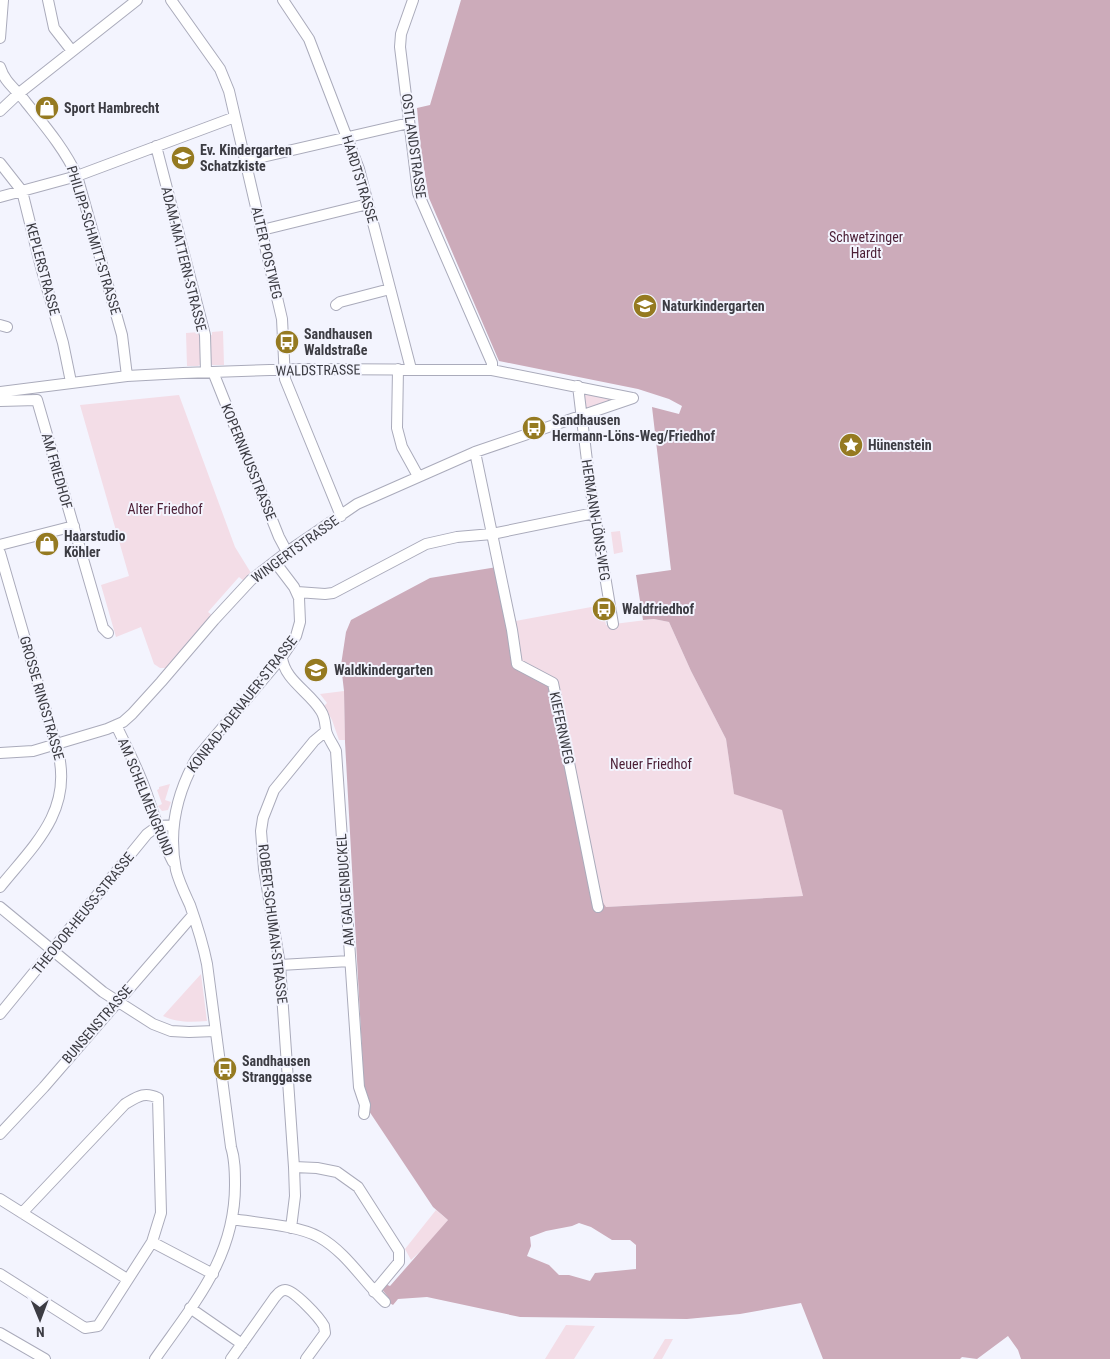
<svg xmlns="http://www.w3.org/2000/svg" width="1110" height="1359" font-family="'Roboto Condensed',sans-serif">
<rect width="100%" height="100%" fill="#f3f4fe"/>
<!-- green -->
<path fill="#f3dde7" d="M223 331 224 365H212L209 363 208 336 212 335V332Z
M200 332 202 364 198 366H187L186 333Z
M584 392 623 399 587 410 585 408Z
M179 395 235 547 251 573 244 581 239 577 208 612 213 616 167 668H160L154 664 141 627 116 637 101 585 129 576 80 405Z
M620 531 623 552 614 554 611 532Z
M602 605 606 625 654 619 669 622 691 671 726 739 734 793 782 809 803 896 606 907 598 895 518 663 510 622Z
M344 691 345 740H339L332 720 324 706 327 703 320 694Z
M170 784 165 800 171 802 168 810 162 811 158 806 162 804 157 790 159 789V787Z
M201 974 207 1021C192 1022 177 1023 163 1016Z
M436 1210 448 1220 425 1247 411 1260 405 1249Z
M566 1325 595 1326 574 1359H545Z
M665 1339H673L662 1359H653Z"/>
<!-- forest -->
<path fill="#ccabba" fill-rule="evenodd" d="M461 0H1110V1359H1021L1018 1350 1008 1336 977 1359 962 1357 960 1359H823L801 1303 740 1314 687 1319 520 1317 427 1297 398 1299 393 1305 386 1301 388 1297 381 1288 385 1284 390 1286 448 1220 433 1207 365 1105 345 742 344 691 341 665 346 632 351 620 430 578 497 567 518 663 554 683 598 895 606 907 803 896 782 810 734 794 726 739 691 671 669 622 654 619 643 620 636 575 671 570 652 407 679 414 682 406 669 399 638 389 499 361 429 198 421 151 417 108 430 105ZM579 1223 591 1227 612 1240H630L636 1245V1269L595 1273 590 1281 569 1275H559L549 1265 527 1256 531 1246 530 1237 546 1231 572 1226Z"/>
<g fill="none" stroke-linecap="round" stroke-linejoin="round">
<!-- minor casing -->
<g stroke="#aaabbb" stroke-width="12">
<path id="minor" d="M48 0 54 28 72 51
M171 0 220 69 229 91 282 319 285 379 341 516
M283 0 309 39 359 169 411 369
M413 0 401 34 400 47 418 193 492 363V370
M0 38 3 0
M0 67C5 83 16 89 25 101 44 125 64 148 77 176L122 335 127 376
M0 111 18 94 137 0
M156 146 205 335 206 372
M245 161 409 123
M0 163 22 191 41 267 63 343 71 382
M0 197 77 176 235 117
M262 230 368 204
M336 305 340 302 390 289
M0 325 7 327
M398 369 397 428 402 447 418 476
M213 372 279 537 287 552
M578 386 590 486 613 624
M0 392 127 376 183 373 301 369 492 370 632 398
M0 401 37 400 103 628 108 633
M475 452 512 630 517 664 553 683 598 907
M0 545 74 526
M0 553 59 756C71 813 33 846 0 887
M297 592 325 594 333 593 426 544 457 537 492 534 594 513
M282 657C284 680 310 692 321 711 325 717 325 723 326 730 327 737 333 744 336 751L359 1087 365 1105 364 1114
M116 725C126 746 137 767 145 789 154 814 161 839 173 862
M0 753 33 751 107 729 123 722 132 714 161 682 214 620 251 580 287 552 357 504 475 452 633 398
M0 907 103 992 153 1024 171 1031 189 1032 215 1031
M280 965 350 961
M0 1014 147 834 158 826 174 825
M0 1134 44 1087 193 915
M294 1167 317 1168 337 1172 358 1187 399 1251V1262L374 1292
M0 1199 127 1279
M22 1213 125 1104C137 1097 144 1091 158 1098L161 1213 152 1242 213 1274
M232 1219C257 1223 297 1225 319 1237 346 1252 363 1281 385 1302
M291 1228 295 1196 294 1167 280 965 264 869 261 831 263 818 274 790 314 741 326 731
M0 1274 85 1328 98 1326 152 1242
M190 1308 242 1344
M0 1333 45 1359
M155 1359C194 1303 235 1258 235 1185 235 1172 235 1159 231 1147L207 964C203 944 197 925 190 905 185 894 179 882 176 870 168 831 177 793 196 759L282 657 296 636 300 622 299 598 294 587 275 562
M231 1359 275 1297C278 1294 280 1290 285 1290 294 1290 319 1317 324 1326L325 1333 306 1359"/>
</g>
<!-- minor -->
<use href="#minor" stroke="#fff" stroke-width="10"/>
</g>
<!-- icons -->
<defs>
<g id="shop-disc" transform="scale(1.25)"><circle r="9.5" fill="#957a21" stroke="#f3f4fe"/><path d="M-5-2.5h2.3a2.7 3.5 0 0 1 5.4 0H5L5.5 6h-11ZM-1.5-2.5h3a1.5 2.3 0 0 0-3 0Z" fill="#fff"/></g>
<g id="school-disc" transform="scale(1.25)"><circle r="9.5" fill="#957a21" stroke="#f3f4fe"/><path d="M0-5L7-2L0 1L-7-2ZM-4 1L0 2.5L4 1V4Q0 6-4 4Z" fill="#fff"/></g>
<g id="bus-disc" transform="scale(1.25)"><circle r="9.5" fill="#957a21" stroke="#f3f4fe"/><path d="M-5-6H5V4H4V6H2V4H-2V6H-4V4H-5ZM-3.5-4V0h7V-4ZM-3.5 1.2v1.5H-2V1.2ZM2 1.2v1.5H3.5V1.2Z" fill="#fff"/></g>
<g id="sight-disc" transform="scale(1.25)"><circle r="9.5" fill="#957a21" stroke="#f3f4fe"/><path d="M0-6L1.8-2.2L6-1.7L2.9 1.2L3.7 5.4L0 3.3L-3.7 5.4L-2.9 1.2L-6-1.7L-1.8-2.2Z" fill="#fff"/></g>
</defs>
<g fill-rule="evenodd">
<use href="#shop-disc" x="47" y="108"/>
<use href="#school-disc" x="183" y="158"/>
<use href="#school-disc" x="645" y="306"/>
<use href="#bus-disc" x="287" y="342"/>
<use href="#bus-disc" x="534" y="428"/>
<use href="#sight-disc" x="851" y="445"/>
<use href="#shop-disc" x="47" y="544"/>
<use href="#bus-disc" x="604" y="609"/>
<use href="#school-disc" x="316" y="670"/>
<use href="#bus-disc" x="225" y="1069"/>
</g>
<g text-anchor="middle" stroke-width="4" stroke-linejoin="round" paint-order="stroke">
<!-- poi labels -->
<g font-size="14" font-weight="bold" fill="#3c3c43" stroke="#f3f4fe" text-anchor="start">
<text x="64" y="113">Sport Hambrecht</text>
<text x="200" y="155">Ev. Kindergarten<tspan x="200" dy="16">Schatzkiste</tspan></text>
<text x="662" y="311">Naturkindergarten</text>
<text x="304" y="339">Sandhausen<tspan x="304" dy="16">Waldstraße</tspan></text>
<text x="552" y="425">Sandhausen<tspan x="552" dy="16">Hermann-Löns-Weg/Friedhof</tspan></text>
<text x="868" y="450">Hünenstein</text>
<text x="64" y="541">Haarstudio<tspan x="64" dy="16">Köhler</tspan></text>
<text x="622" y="614">Waldfriedhof</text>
<text x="334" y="675">Waldkindergarten</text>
<text x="242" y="1066">Sandhausen<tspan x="242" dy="16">Stranggasse</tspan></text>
</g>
<!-- street labels -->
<g font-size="14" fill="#3c3c43" stroke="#f3f4fe">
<text transform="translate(414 146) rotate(82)" y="5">OSTLANDSTRASSE</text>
<text transform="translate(360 179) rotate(73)" y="5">HARDTSTRASSE</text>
<text transform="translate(94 240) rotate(73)" y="5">PHILIPP-SCHMITT-STRASSE</text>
<text transform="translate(267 253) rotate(77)" y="5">ALTER POSTWEG</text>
<text transform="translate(184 259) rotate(76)" y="5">ADAM-MATTERN-STRASSE</text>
<text transform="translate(43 269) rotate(75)" y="5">KEPLERSTRASSE</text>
<text transform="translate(318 370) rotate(-1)" y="5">WALDSTRASSE</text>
<text transform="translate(249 462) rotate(68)" y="5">KOPERNIKUSSTRASSE</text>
<text transform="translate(57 471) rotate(74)" y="5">AM FRIEDHOF</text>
<text transform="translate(596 520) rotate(81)" y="5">HERMANN-LÖNS-WEG</text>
<text transform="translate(295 549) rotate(-36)" y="5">WINGERTSTRASSE</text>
<text transform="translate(42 698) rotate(74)" y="5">GROSSE RINGSTRASSE</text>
<text transform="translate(242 704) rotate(-52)" y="5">KONRAD-ADENAUER-STRASSE</text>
<text transform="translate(562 728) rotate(78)" y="5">KIEFERNWEG</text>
<text transform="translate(146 797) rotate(68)" y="5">AM SCHELMENGRUND</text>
<text transform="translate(345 890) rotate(-94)" y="5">AM GALGENBUCKEL</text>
<text transform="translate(83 913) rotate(-51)" y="5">THEODOR-HEUSS-STRASSE</text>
<text transform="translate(273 924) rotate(83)" y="5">ROBERT-SCHUMAN-STRASSE</text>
<text transform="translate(97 1024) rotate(-49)" y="5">BUNSENSTRASSE</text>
</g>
<!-- park labels -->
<g font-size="14" fill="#4b1f36" stroke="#f3f4fe">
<text x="866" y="242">Schwetzinger<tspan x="866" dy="16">Hardt</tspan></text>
<text x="165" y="514">Alter Friedhof</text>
<text x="651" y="769">Neuer Friedhof</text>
</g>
</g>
<!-- north arrow -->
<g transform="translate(40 1319) rotate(179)" stroke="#f3f4fe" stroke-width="4" paint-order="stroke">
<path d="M0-4L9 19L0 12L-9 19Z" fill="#3c3c43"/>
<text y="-8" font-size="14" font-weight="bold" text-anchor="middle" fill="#3c3c43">N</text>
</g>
</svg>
